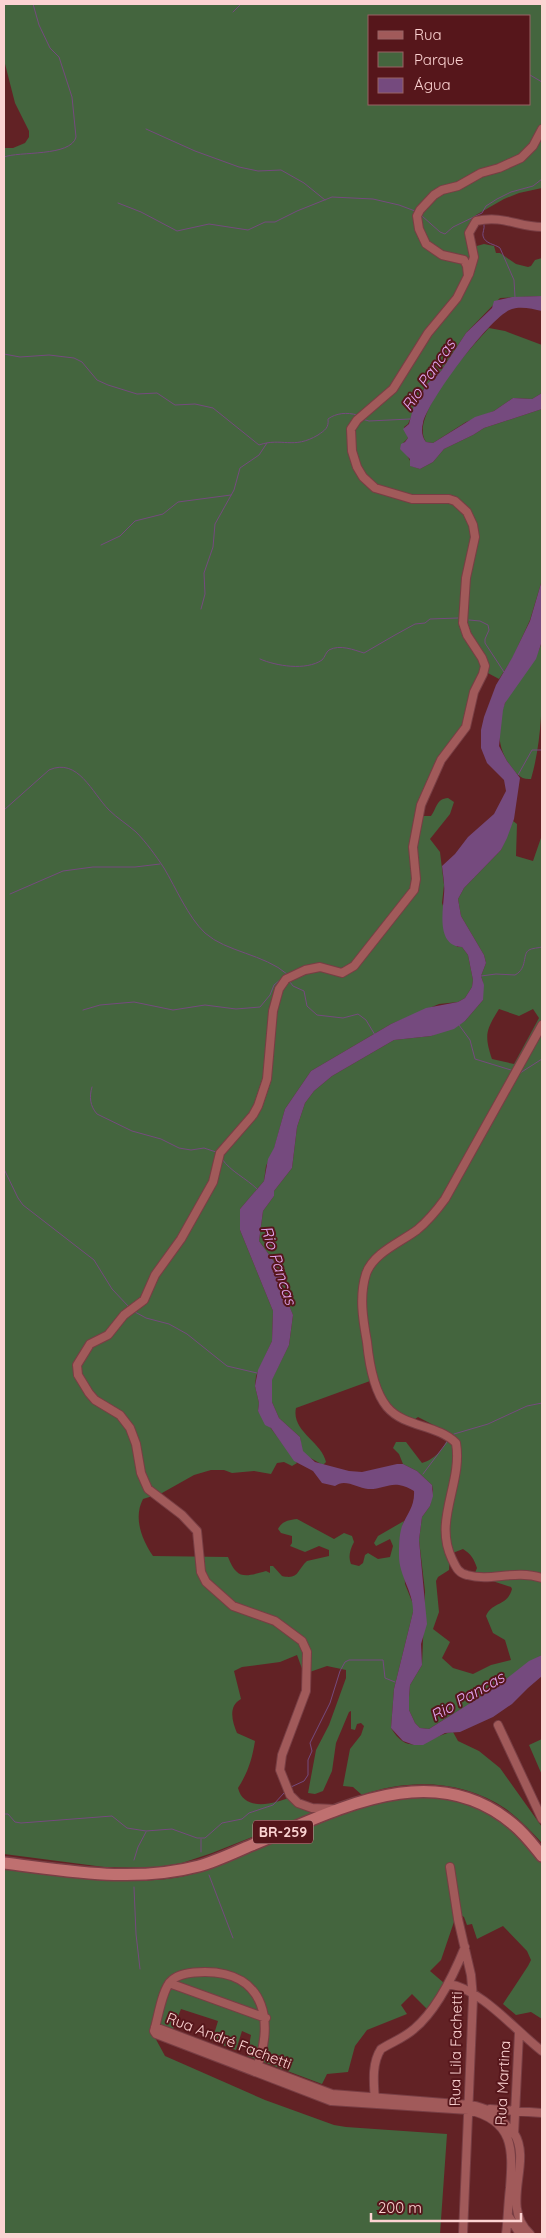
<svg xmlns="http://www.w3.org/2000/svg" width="546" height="2238" font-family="Quicksand,sans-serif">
<rect width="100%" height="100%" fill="#622225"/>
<!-- green -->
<path fill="#44653e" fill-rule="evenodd" d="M4 4H542V188L519 193 504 199 476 215 471 223 473 247 484 244 494 246 496 253H500L516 264 528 267 531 266 535 260 542 258V296L500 298 466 333 441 371 425 386 408 424 404 427 408 438 403 443C403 454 411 457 411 466L420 469 433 462 444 449 473 435 484 428 542 409V580L530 620 512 659 499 679 486 672 479 674 471 688 463 724 440 757 417 816H431C437 808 436 799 448 798L454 802 450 814 430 839 440 852 444 885 442 903 457 947H462L468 955 473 980 472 987 465 998 458 1002 439 1004 391 1024 311 1071 285 1109 274 1149 266 1166 264 1181 240 1209V1230L273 1311 272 1341 256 1376 255 1386 259 1403 258 1411 297 1463 292 1466 284 1462 277 1463 271 1474 254 1471 232 1473 224 1470H211L194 1475 162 1493 143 1499C133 1518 142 1540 153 1556L228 1557C237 1580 245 1577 266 1571L270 1573V1566H273L282 1576C299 1580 297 1570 307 1561L329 1556V1550L319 1546 305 1552 290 1546 292 1543V1536L281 1533 278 1529C282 1521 289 1520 297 1519L334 1539 344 1533 352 1536 354 1542C350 1550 348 1556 351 1564L359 1566 363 1563 365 1555 368 1553 378 1559 390 1557 393 1546 390 1539 376 1546 374 1543 378 1536 404 1521 402 1527 405 1584 413 1604V1612L394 1689 391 1728C411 1761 430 1735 453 1732L458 1741 479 1751 500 1768 542 1827V1843C531 1831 519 1819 506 1809 464 1780 409 1778 362 1795L353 1787 343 1786 350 1749 361 1735 364 1726 361 1723 357 1724 355 1730 351 1729V1711L349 1712 336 1743 332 1771 323 1791 315 1794 308 1793 316 1750 329 1725 346 1678V1670L327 1666 304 1674 297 1655 280 1662 242 1667 234 1671 241 1699C228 1706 232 1721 237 1733L255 1741C252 1760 248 1772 238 1788 244 1812 274 1804 291 1797L315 1812 212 1853 182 1863 152 1868 104 1867 4 1854V148H13L25 143 29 137V131L15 103 4 60ZM370 16H530V104H370Z
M489 328 505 331 542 345V393L532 399 513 398 494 411 466 422 433 443 426 442C408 417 472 346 489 328Z
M542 641C542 687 544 734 531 779 520 780 516 773 510 765 497 748 496 723 505 703 515 680 535 667 542 641Z
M513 821 517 824 516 856 533 861 542 835V1655C526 1663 513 1675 498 1686 476 1701 452 1714 429 1729L420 1728 415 1723 409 1710V1697L410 1685 422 1665 425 1591 419 1540 422 1517 430 1506 433 1490 432 1485 417 1471 403 1464 399 1454 393 1448 396 1442H406L422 1463C434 1460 450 1445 447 1432L418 1417 411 1422 387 1407 370 1381 296 1408C291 1431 322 1442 326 1462L323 1465 305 1455 302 1451 300 1437 279 1418 272 1402V1379L289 1345 293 1315 284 1294 281 1275 273 1260 259 1241 263 1211 274 1196V1191L292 1168 297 1127 305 1103 314 1091 332 1076 394 1040 431 1036 465 1021 483 1000V982L481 976 486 963 484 955 461 916 458 899 464 888 501 850ZM499 1009 519 1016 533 1009 539 1018 514 1064 492 1059C484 1035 486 1030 499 1009ZM463 1549C471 1554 474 1559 477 1568L474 1575 511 1587 512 1589C507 1607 492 1601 486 1616L493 1633 505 1640 511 1660 491 1665 473 1674 453 1668 442 1658 450 1642 433 1629 439 1612 436 1581 438 1577 449 1570 450 1554Z
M542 1739V1775L529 1745Z
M418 1795 468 1802 503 1820 542 1858V2019L531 2012 516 2015 503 2004 528 1966 531 1960 527 1951 503 1926 477 1939 472 1924 467 1925 464 1917 459 1914 456 1916 441 1960 430 1971 444 1983 427 2009 412 1994 401 2005 407 2014 367 2030 355 2046 348 2072 327 2074 322 2084 247 2056 251 2035 242 2031 236 2050 212 2041 218 2021 181 2009 173 2029 151 2025 152 2032 165 2056 265 2100 334 2125 346 2127 447 2134 440 2234H4V1867C59 1873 118 1886 174 1878 200 1874 226 1862 250 1852 303 1831 360 1803 418 1795Z"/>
<!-- water -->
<path fill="#754a7e" d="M542 296V311C533 309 521 306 512 309 492 314 427 402 423 423 421 430 422 437 426 442L433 443 475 417 494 411 513 398 532 399 542 393V409L484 428 473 435 444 449 433 462 420 469 410 466V459L400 449 401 444 405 442 408 438 403 429 409 424 415 401 421 397 425 386 441 371 466 333 492 308 494 301 512 297Z
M542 580V641L536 659 505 703 503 710 499 746 507 761 520 778 514 819 507 838 501 850 464 888 458 899 461 916 484 955 486 963 481 976 484 985 483 1000 465 1021 454 1029 431 1036 394 1040 332 1076 314 1091 305 1103 297 1127 292 1168 274 1191V1196L263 1211 259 1241 273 1260 281 1275 284 1293 293 1315 289 1345 272 1380V1402L279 1418 300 1437 303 1451 315 1462 349 1471 362 1472 397 1464H403L417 1471 432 1485 433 1496 430 1506 422 1517 419 1540 427 1624 421 1644 422 1665 410 1685 409 1697V1710L415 1723 420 1728 429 1729 496 1687 529 1661 542 1655V1676L528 1688 512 1704 493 1717 460 1732 445 1733 423 1745H414L403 1741 391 1728 394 1689 413 1612C414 1593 399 1576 399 1556 399 1547 399 1535 402 1526 407 1514 415 1506 414 1491 409 1488 405 1486 399 1485 389 1483 379 1490 368 1489 357 1488 345 1478 335 1486L322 1483 313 1471 294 1461 271 1428 265 1425 258 1411 259 1403 255 1386 258 1370 272 1341 273 1311 240 1230V1209L264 1181 268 1159 274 1148 285 1109 311 1071 391 1024 426 1008 458 1002 465 998 472 987 473 980 468 955 462 947C436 946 443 911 444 894 445 885 443 875 442 866L455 854 468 837 494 814 506 791 504 780 487 763 481 748V730L484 717 496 685 512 658 530 621Z"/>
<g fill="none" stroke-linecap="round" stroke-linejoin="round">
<!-- stream -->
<path stroke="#754a7e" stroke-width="1" d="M233 12 241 4
M530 75 542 82
M146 129 195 151 239 167 258 171 281 170 304 183 325 200
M4 157C19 151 71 157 76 137L72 97 59 57 50 48 39 25 33 4
M118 203 141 212 177 231 209 224 248 230 265 222H275L297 211 332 197 373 199 399 205 415 211
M422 216 440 232 445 234 453 227 482 213 486 206 497 199 511 192 533 186 542 179
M484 224C485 229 482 233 483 236 485 244 495 244 500 248L514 280 515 297
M4 354 20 357 49 355 74 358 82 362 97 380 108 385 137 394 157 393 175 405 195 404 213 408 259 445C282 437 293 450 318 435 325 430 329 428 328 419 336 413 347 412 357 415
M362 419 369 421 410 419
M101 545 120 536 135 521 163 514 178 502 231 495
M201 609 205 594 204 573 213 547 215 524 234 490 240 468 259 455 267 443
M469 620 480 621 488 625 489 630 485 639V643L504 672
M260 659C276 666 306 671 322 660 325 657 326 652 329 650 340 644 354 650 364 653L395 635 415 624 425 623 430 619 458 618
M518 775 532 750H542
M4 810 49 770C78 757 92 793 109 810 117 818 127 824 136 832 146 842 156 856 164 868 176 888 188 917 205 933 226 952 264 954 287 974
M10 894 63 871 93 867H135L160 864
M481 976 496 974 515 975C528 968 522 954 529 950 532 948 539 948 542 947
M290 982 293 986 304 991 307 1006 317 1015 343 1018 358 1014 366 1020 375 1035
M83 1010 100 1005 134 1002 173 1010 205 1005 236 1009 260 1007 270 995 274 985 280 980
M459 1025 470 1040 475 1059 511 1070
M520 1073 542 1059
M92 1087C89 1097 90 1106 97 1114L132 1131 161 1139 179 1148 191 1150 204 1148 216 1152
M222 1159C231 1172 246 1178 257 1189
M4 1169 18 1198 23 1205 94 1260 112 1289 129 1307
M135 1312 146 1318 169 1324 187 1334 227 1366 257 1373
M454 1434 488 1424 527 1406 542 1403
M423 1474 447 1442
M291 1787 304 1781 308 1775V1760L312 1751 310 1743 330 1703 340 1671 345 1662 349 1660H383L385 1678 395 1682
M4 1814H8L15 1822 21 1823 112 1816 127 1828 146 1831 172 1829 197 1838H205L222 1823 242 1819 249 1813 273 1805 284 1793
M201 1839V1852
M134 1860 138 1847 146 1832
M209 1875 233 1938
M134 1887 136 1934 140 1969"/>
<!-- minor casing -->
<g stroke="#783e44" stroke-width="10">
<path id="minor" d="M469 274 474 257 469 233 476 221C504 215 518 227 542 227
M542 1025 445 1199C437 1210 428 1221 417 1230 401 1242 373 1253 366 1274 359 1296 363 1320 367 1342 369 1362 373 1390 387 1407 405 1428 437 1424 456 1443 463 1483 433 1520 452 1559 456 1567 458 1573 467 1575 492 1582 514 1569 542 1578
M498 1725 542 1819
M334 1809 312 1808 298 1803 290 1795 280 1770 282 1755 306 1691 307 1652 302 1641 275 1621 233 1606 206 1582 201 1572 197 1531 182 1515 148 1489 141 1473 136 1444 130 1428 120 1415 95 1400 89 1393 78 1375 77 1365 90 1344 108 1335 124 1315 144 1300 155 1275 181 1239 213 1182 220 1153 253 1115 258 1106 267 1079 273 1011 279 989 286 979 305 970 320 967 342 973 354 966 414 890 416 879 413 847 421 805 441 760 466 727 474 692 483 674 485 666 482 658 467 635 463 623 466 578 475 537 473 525 467 512 455 501 449 499H412L375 488 363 477 357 467 352 451 351 429 357 420 393 389 428 333 457 298 468 276 467 266 464 260 442 255 426 244 419 229 417 216 420 210 434 195 442 190 458 186 481 173 499 168 521 158 533 146 542 129
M450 1867 458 1919 471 1975 473 1998 463 2234
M169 1983 266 2018
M448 1984C480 1988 516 2031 542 2051
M155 2027 332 2094 470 2105C486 2108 495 2112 506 2125 508 2128 512 2130 514 2133 533 2163 499 2205 530 2234
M255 2072C275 2025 267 1972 205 1972 194 1972 180 1973 172 1980 162 1988 158 2019 154 2031L156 2034 331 2101 469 2110C514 2121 513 2149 510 2188 508 2204 508 2219 506 2234
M375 2102C374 2085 371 2064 381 2049 392 2042 404 2038 414 2029 437 2010 454 1974 465 1947
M490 2109 542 2113
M514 2134 519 2033
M509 2217 520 2234"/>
</g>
<!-- highway casing -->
<g stroke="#783e44" stroke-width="14">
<path id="highway" d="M4 1863C70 1871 134 1883 199 1866 217 1861 235 1852 252 1845 335 1811 433 1755 514 1825 525 1834 533 1845 542 1856"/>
</g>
<!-- minor -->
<use href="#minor" stroke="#a15a5a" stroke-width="8"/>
<!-- highway -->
<use href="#highway" stroke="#bf7070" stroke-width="11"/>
</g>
<g text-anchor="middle" stroke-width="4" stroke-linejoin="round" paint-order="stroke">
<!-- shield labels -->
<rect fill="#56161b" stroke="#ca9a9b" stroke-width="1" x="253" y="1820.5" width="60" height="23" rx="4"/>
<g font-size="14" font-weight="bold" fill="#fcd3d2">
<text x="283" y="1837">BR-259</text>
</g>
<!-- street labels -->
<g font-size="15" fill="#fcd3d2" stroke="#56161b">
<text transform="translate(229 2041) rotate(21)" y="5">Rua André Fachetti</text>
<text transform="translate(456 2049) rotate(-89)" y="5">Rua Lila Fachetti</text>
<text transform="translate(503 2083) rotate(-87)" y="5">Rua Martina</text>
</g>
<!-- water labels -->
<g font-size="16" font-style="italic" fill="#e3a4f0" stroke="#56161b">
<text transform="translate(428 375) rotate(-56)" y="6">Rio Pancas</text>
<text transform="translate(279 1265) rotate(72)" y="6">Rio Pancas</text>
<text transform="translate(467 1696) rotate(-30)" y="6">Rio Pancas</text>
</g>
</g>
<!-- border -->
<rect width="546" height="2238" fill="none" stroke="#fcd3d2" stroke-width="10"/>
<!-- legend -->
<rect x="368" y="15" width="162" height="90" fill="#56161b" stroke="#986264"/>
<rect x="378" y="31" width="25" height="8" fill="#a15a5a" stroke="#986264"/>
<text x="414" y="40" font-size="15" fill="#fcd3d2">Rua</text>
<rect x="378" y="52" width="25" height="15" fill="#44653e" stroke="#986264"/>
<text x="414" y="65" font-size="15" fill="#fcd3d2">Parque</text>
<rect x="378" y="78" width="25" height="15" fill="#754a7e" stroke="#986264"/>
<text x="414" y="90" font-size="15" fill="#fcd3d2">Água</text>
<!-- scale -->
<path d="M371 2213v8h150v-8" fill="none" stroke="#fcd3d2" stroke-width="2.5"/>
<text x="378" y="2213" font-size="15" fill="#fcd3d2" stroke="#56161b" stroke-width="4" paint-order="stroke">200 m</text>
</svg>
